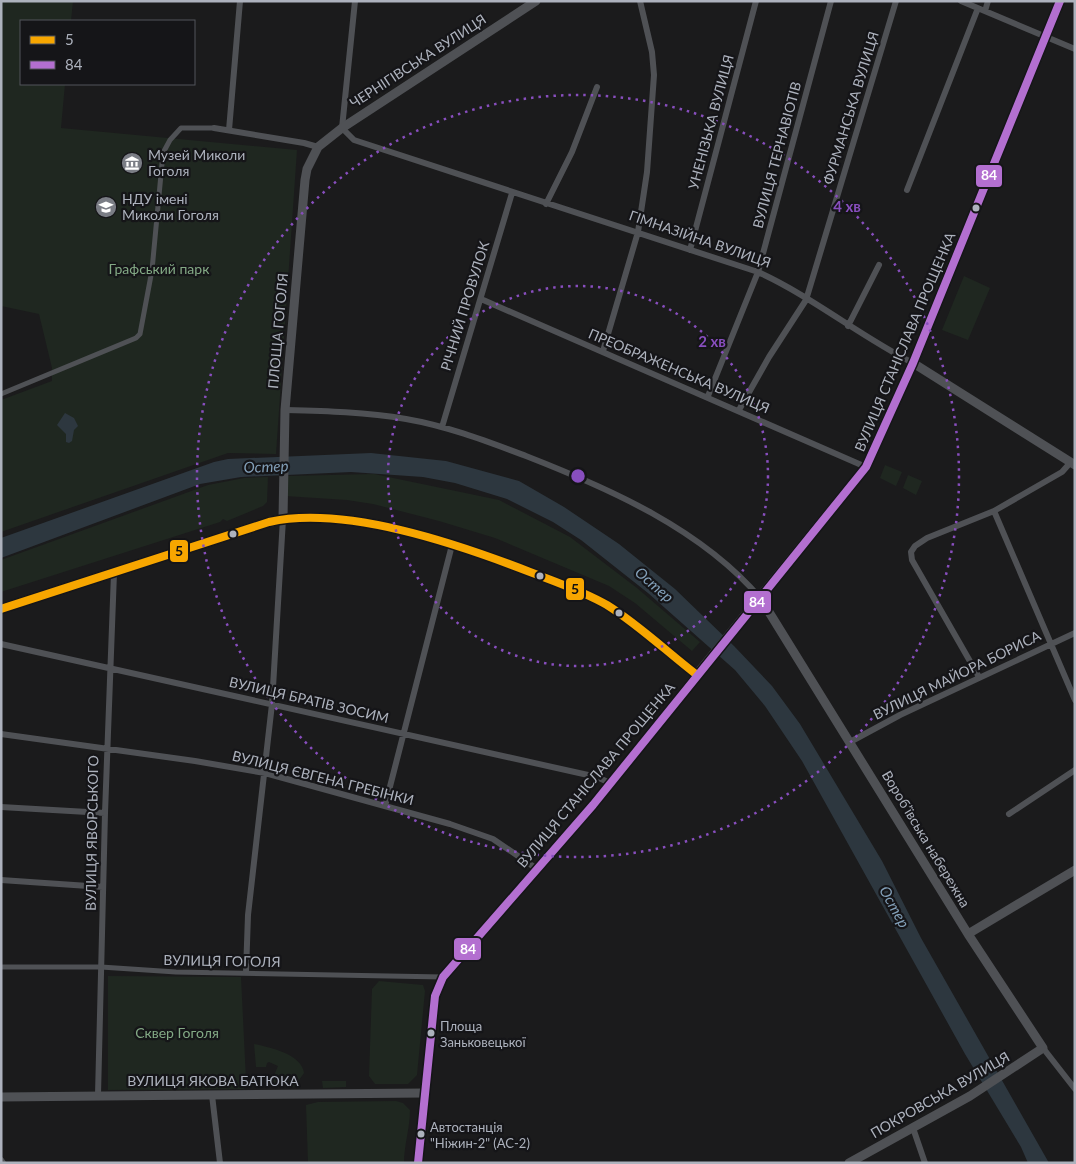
<svg xmlns="http://www.w3.org/2000/svg" width="1076" height="1164" font-family="Lato,sans-serif">
<rect width="100%" height="100%" fill="#1b1b1c"/>
<!-- green -->
<path fill="#1f2720" d="M1 1H73L71 21H21V84H65L61 128 297 150 276 454 228 453 1 532V400L52 381V368L39 314 1 306Z
M964 276 990 288 968 340 942 330Z
M885 465 902 472 896 486 880 478Z
M374 474 499 500 570 537 637 588 700 642 692 651 635 603 609 586 495 538 439 521 373 504 347 500 285 496 287 476Z
M908 475 922 481 916 495 903 488Z
M268 477 267 502 263 506 227 521 223 519 220 522 1 592V560L208 485 244 478Z
M108 976 241 977 246 1080H244V1089L108 1090Z
M379 981 423 985 425 991 417 1075 408 1084H375L369 1076 372 989Z
M254 1044C269 1047 302 1054 304 1073L294 1087 270 1085 278 1066 269 1062 267 1063 266 1067H256Z
M346 1081V1087L323 1088 322 1081Z
M396 1101 403 1103 410 1110C410 1128 404 1145 404 1163H308L306 1105 318 1102Z"/>
<!-- water -->
<path fill="#2d373f" d="M65 413 74 418 78 426 74 430 72 441 69 443 66 442V434L57 425Z
M371 453 446 461 519 481 564 507 619 544 675 589 734 646 772 686 800 724 882 861 921 938 1049 1163H1028L1021 1147 965 1054 802 761 765 706 735 670 648 593 581 540 553 522 507 499 455 483 423 477 351 472 241 477 200 484 1 558V538L214 462 228 459Z"/>
<g fill="none" stroke-linecap="round" stroke-linejoin="round">
<!-- pedestrian -->
<path stroke="#4f5155" stroke-width="5" d="M1 394 136 338 140 334 152 270 163 153 170 140 181 128H214
M1 967H101L176 972 443 977"/>
<!-- minor -->
<path stroke="#4f5155" stroke-width="6" d="M355 1 342 128 354 140 758 272C811 296 860 336 913 363
M961 1 1075 49
M985 11 988 1
M214 128 304 143 318 147
M229 130 240 1
M907 190 978 8
M546 204 572 152 597 87
M690 250 756 1
M481 299 866 467
M848 326 879 265
M603 351 638 232 647 172 654 75 652 52 640 1
M708 396 758 272 831 1
M285 410C325 411 366 412 406 419 447 426 486 441 526 456 608 488 702 529 761 599
M739 410 769 357 806 300 896 1
M442 427 512 193
M994 511 1075 700
M1 644 597 777 610 783
M979 677 912 560 911 552 915 546 927 538 994 511 1062 472 1070 463
M1 734 195 761 265 773 450 824 493 839 537 869
M850 742 900 715 1075 633
M385 806 452 545
M1 807 105 813
M1009 814 1075 770
M1 880 103 887
M246 972 248 915 272 704 283 519
M1043 1048 1075 1089
M98 1095 105 813 114 573
M212 1095 220 1163
M913 1128 925 1163
M1 1160 3 1163"/>
<!-- tertiary -->
<path stroke="#4f5155" stroke-width="9" d="M913 363 1075 465
M283 519 285 410 305 180 307 169 318 147 342 128 536 1
M761 599 968 934 1043 1048 970 1096 849 1163
M968 934 1075 870
M1 1097 425 1093"/>
<!-- secondary -->
<path stroke="#4e4f53" stroke-width="9" d="M418 1163 435 996 443 977 593 805 697 675"/>
<!-- primary -->
<path stroke="#4d4e50" stroke-width="10" d="M1 609 269 522C345 505 458 544 530 572 556 582 583 591 607 605 639 625 667 652 697 675L866 467 913 363 1060 1"/>
<!-- bus-1 casing -->
<g stroke="#151518" stroke-width="11">
<path id="bus-1" d="M1 609 269 522C345 505 458 544 530 572 556 582 583 591 607 605 639 625 667 652 697 675"/>
</g>
<!-- bus-2 casing -->
<g stroke="#151518" stroke-width="11">
<path id="bus-2" d="M418 1163 435 996 443 977 593 805 866 467 913 363 1060 1"/>
</g>
<!-- bus-1 -->
<use href="#bus-1" stroke="#f7a600" stroke-width="8"/>
<!-- bus-2 -->
<use href="#bus-2" stroke="#b36fd0" stroke-width="8"/>
</g>
<!-- distance rings -->
<g fill="none" stroke="#884ebe" stroke-width="2.5" stroke-dasharray="2.5 5">
<circle cx="578" cy="476" r="190"/>
<circle cx="578" cy="476" r="381"/>
</g>
<!-- icons -->
<defs>
<g id="museum-disc" transform="scale(1.125)"><circle r="9.5" fill="#7a7d85" stroke="#151518"/><path d="M0-6L6-3V-2H-6V-3ZM-5-1h2V3h-2ZM-1-1h2V3h-2ZM3-1h2V3H3ZM-6 4H6V6H-6Z" fill="#fff"/></g>
<g id="university-disc" transform="scale(1.125)"><circle r="9.5" fill="#7a7d85" stroke="#151518"/><path d="M0-5L7-2L0 1L-7-2ZM-4 1L0 2.5L4 1V4Q0 6-4 4Z" fill="#fff"/></g>
</defs>
<g fill-rule="evenodd">
<use href="#museum-disc" x="132" y="163"/>
<use href="#university-disc" x="106" y="207"/>
</g>
<!-- markers -->
<g fill="#adb2bd" stroke="#151518" stroke-width="2">
<circle cx="976" cy="208" r="4.5"/>
<circle cx="233" cy="534" r="4.5"/>
<circle cx="540" cy="576" r="4.5"/>
<circle cx="619" cy="613" r="4.5"/>
<circle cx="431" cy="1033" r="4.5"/>
<circle cx="421" cy="1134" r="4.5"/>
</g>
<g text-anchor="middle" stroke-width="4.5" stroke-linejoin="round" paint-order="stroke">
<!-- bus labels -->
<g font-size="13" fill="#adb2bd" stroke="#151518" text-anchor="start">
<text x="440" y="1031">Площа<tspan x="440" dy="16">Заньковецької</tspan></text>
<text x="430" y="1132">Автостанція<tspan x="430" dy="16">"Ніжин-2" (АС-2)</tspan></text>
</g>
<!-- street labels -->
<g font-size="14" fill="#adb2bd" stroke="#151518">
<text transform="translate(418 61) rotate(-33)" y="5">ЧЕРНІГІВСЬКА ВУЛИЦЯ</text>
<text transform="translate(851 108) rotate(-73)" y="5">ФУРМАНСЬКА ВУЛИЦЯ</text>
<text transform="translate(711 122) rotate(-75)" y="5">УНЕНІЗЬКА ВУЛИЦЯ</text>
<text transform="translate(777 155) rotate(-75)" y="5">ВУЛИЦЯ ТЕРНАВІОТІВ</text>
<text transform="translate(700 239) rotate(19)" y="5">ГІМНАЗІЙНА ВУЛИЦЯ</text>
<text transform="translate(465 306) rotate(-73)" y="5">РІЧНИЙ ПРОВУЛОК</text>
<text transform="translate(278 331) rotate(-85)" y="5">ПЛОЩА ГОГОЛЯ</text>
<text transform="translate(905 342) rotate(-67)" y="5">ВУЛИЦЯ СТАНІСЛАВА ПРОЩЕНКА</text>
<text transform="translate(679 371) rotate(23)" y="5">ПРЕОБРАЖЕНСЬКА ВУЛИЦЯ</text>
<text transform="translate(957 675) rotate(-26)" y="5">ВУЛИЦЯ МАЙОРА БОРИСА</text>
<text transform="translate(309 700) rotate(13)" y="5">ВУЛИЦЯ БРАТІВ ЗОСИМ</text>
<text transform="translate(596 775) rotate(-50)" y="5">ВУЛИЦЯ СТАНІСЛАВА ПРОЩЕНКА</text>
<text transform="translate(323 778) rotate(14)" y="5">ВУЛИЦЯ ЄВГЕНА ГРЕБІНКИ</text>
<text transform="translate(92 833) rotate(-89)" y="5">ВУЛИЦЯ ЯВОРСЬКОГО</text>
<text transform="translate(926 839) rotate(59)" y="5">Воробʼївська набережна</text>
<text transform="translate(222 961) rotate(1)" y="5">ВУЛИЦЯ ГОГОЛЯ</text>
<text x="213" y="1086">ВУЛИЦЯ ЯКОВА БАТЮКА</text>
<text transform="translate(940 1095) rotate(-30)" y="5">ПОКРОВСЬКА ВУЛИЦЯ</text>
</g>
<!-- poi labels -->
<g font-size="14" fill="#adb2bd" stroke="#151518" text-anchor="start">
<text x="148" y="160">Музей Миколи<tspan x="148" dy="16">Гоголя</tspan></text>
<text x="122" y="204">НДУ імені<tspan x="122" dy="16">Миколи Гоголя</tspan></text>
</g>
<!-- park labels -->
<g font-size="14" fill="#83a985" stroke="#151518">
<text x="159" y="274">Графський парк</text>
<text x="177" y="1038">Сквер Гоголя</text>
</g>
<!-- water labels -->
<g font-size="15" font-style="italic" fill="#83a0b9" stroke="#151518">
<text transform="translate(266 467) rotate(-2)" y="5">Остер</text>
<text transform="translate(654 585) rotate(41)" y="5">Остер</text>
<text transform="translate(894 907) rotate(61)" y="5">Остер</text>
</g>
</g>
<circle cx="578" cy="476" r="8" fill="#884ebe" stroke="#151518" stroke-width="2.5"/>
<g font-size="15" text-anchor="middle" font-weight="bold" fill="#884ebe" stroke="#151518" stroke-width="4.5" stroke-linejoin="round" paint-order="stroke">
<text x="847" y="212">4 хв</text>
<text x="712" y="347">2 хв</text>
</g>
<g stroke="#151518" stroke-width="2">
<rect x="975" y="164" width="28" height="24" rx="5" fill="#b36fd0"/>
<rect x="169" y="539" width="20" height="24" rx="5" fill="#f7a600"/>
<rect x="565" y="577" width="20" height="24" rx="5" fill="#f7a600"/>
<rect x="743" y="590" width="29" height="24" rx="5" fill="#b36fd0"/>
<rect x="453" y="937" width="29" height="24" rx="5" fill="#b36fd0"/>
</g>
<g font-size="14" text-anchor="middle" font-weight="bold" fill="#fff">
<text x="989" y="180">84</text>
<text x="757" y="607">84</text>
<text x="468" y="954">84</text>
</g>
<g font-size="14" text-anchor="middle" font-weight="bold" fill="#111">
<text x="179" y="556">5</text>
<text x="575" y="594">5</text>
</g>
<!-- border -->
<rect width="1076" height="1164" fill="none" stroke="#adb2bd" stroke-width="5"/>
<!-- legend -->
<rect x="20" y="20" width="175" height="65" fill="#151518" stroke="#52545a"/>
<rect x="30" y="36" width="25" height="8" fill="#f7a600" stroke="#52545a"/>
<text x="65" y="45" font-size="15" fill="#adb2bd">5</text>
<rect x="30" y="61" width="25" height="8" fill="#b36fd0" stroke="#52545a"/>
<text x="65" y="70" font-size="15" fill="#adb2bd">84</text>
</svg>
